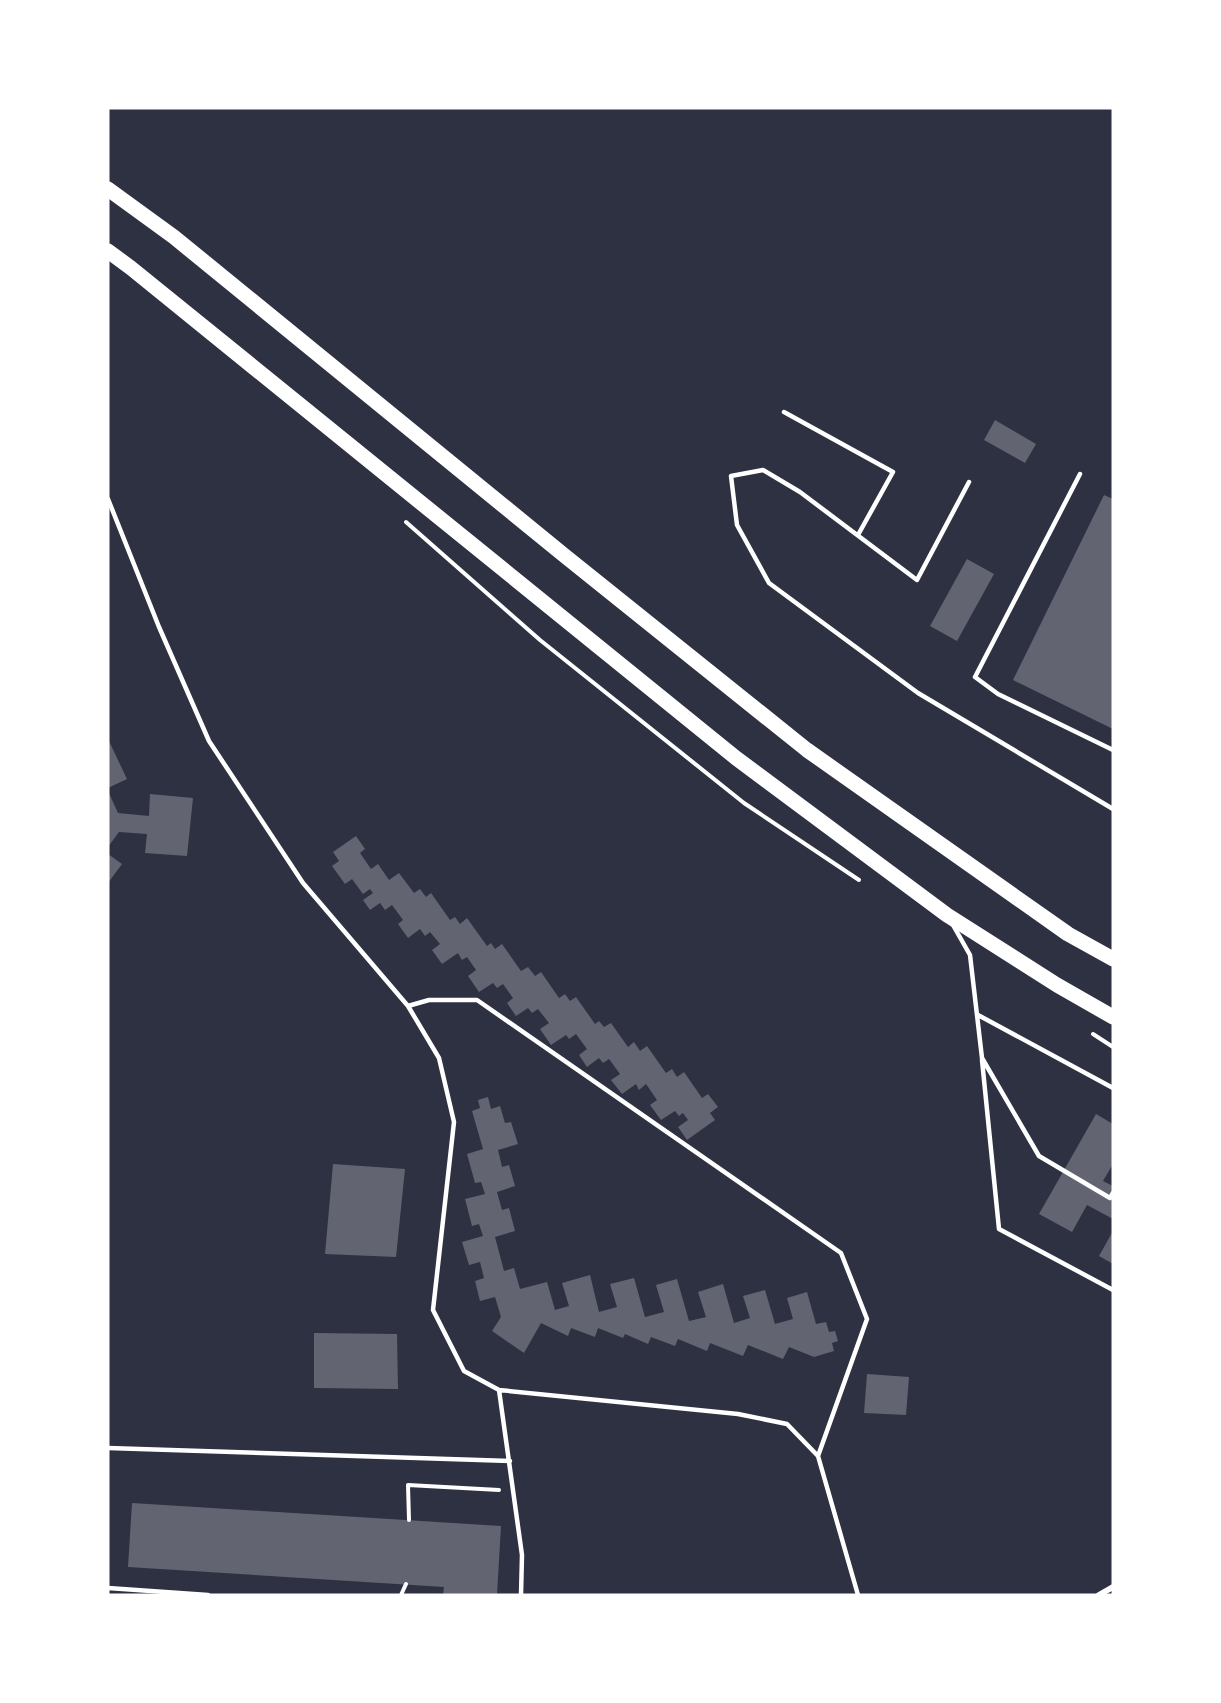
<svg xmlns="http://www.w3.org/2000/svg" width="1221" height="1703" font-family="'DM Sans',sans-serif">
<rect width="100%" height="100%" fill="#2d3142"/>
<!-- building -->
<path fill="#626471" d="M995 420 1036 444 1025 463 984 440Z
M1104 495 1113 499V729L1013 680Z
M967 559 994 574 957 641 930 626Z
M108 739 127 779 108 788Z
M108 791 118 813 149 816 150 794 193 798 187 856 145 853 147 834 119 832 108 847Z
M356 836 365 849 360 853 371 869 378 864 389 880 399 873 414 893 420 889 426 897 431 893 450 920 455 917 460 924 467 918 487 946 491 943 495 949 502 944 521 971 528 967 535 976 541 972 559 998 565 994 570 1001 576 997 595 1024 599 1021 604 1027 611 1023 628 1047 634 1042 640 1051 647 1046 666 1073 672 1069 677 1077 684 1072 702 1098 708 1094 718 1107 710 1113 715 1120 687 1140 678 1127 688 1120 683 1113 679 1116 675 1111 661 1120 650 1105 657 1100 646 1084 639 1090 636 1084 622 1094 611 1080 620 1074 609 1059 603 1063 599 1058 587 1067 579 1055 587 1049 576 1034 569 1039 566 1035 551 1045 540 1029 549 1023 538 1009 532 1013 528 1008 516 1016 507 1003 513 998 503 984 497 988 493 983 479 992 468 976 476 970 467 957 462 960 458 953 442 964 432 950 440 944 430 932 425 936 420 929 408 938 398 924 403 920 392 905 385 910 380 903 370 910 363 900 373 893 370 889 363 894 352 879 345 884 332 866 339 861 333 852Z
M108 854 122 864 108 883Z
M488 1097 491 1109 500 1106 505 1123 511 1122 518 1144 498 1150 502 1167 509 1165 515 1186 497 1192 502 1210 509 1208 515 1231 495 1237 504 1271 514 1268 520 1289 547 1282 555 1310 569 1306 562 1283 590 1275 599 1312 617 1307 610 1284 634 1278 645 1317 664 1312 656 1285 677 1279 689 1321 706 1317 698 1292 723 1284 734 1323 750 1318 743 1296 765 1290 775 1324 793 1319 787 1298 807 1292 816 1324 826 1322 829 1332 835 1331 838 1341 832 1343 834 1351 814 1357 789 1347 783 1359 748 1345 743 1356 710 1343 707 1351 678 1339 675 1346 651 1337 648 1344 625 1334 623 1338 598 1328 595 1337 571 1328 568 1336 541 1323 524 1353 492 1331 501 1317 495 1297 480 1301 475 1281 484 1278 480 1262 469 1265 462 1242 483 1236 479 1224 472 1226 465 1199 485 1194 481 1182 475 1183 467 1154 483 1149 472 1111 480 1108 478 1100Z
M1096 1114 1113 1124V1164L1103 1181 1113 1186V1219L1087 1205 1072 1232 1039 1214Z
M333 1164 405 1169 396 1257 325 1254Z
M1113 1231V1264L1099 1256Z
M314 1333 397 1334 398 1389 314 1388Z
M867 1374 909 1377 906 1415 864 1413Z
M132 1503 501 1526 497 1595H443L444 1587 128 1567Z"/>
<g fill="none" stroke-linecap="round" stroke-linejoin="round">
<!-- path -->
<path stroke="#fff" stroke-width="4" d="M406 522 540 640 744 803 859 880
M1093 1034 1113 1047
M409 1520 408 1485 499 1490
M401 1595 406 1584"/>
<!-- service -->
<path stroke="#fff" stroke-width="4.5" d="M784 412 893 472 858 535
M1080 474 975 677 998 694 1113 750
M969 482 917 580 800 492 763 470 731 476 737 525 769 583 918 693 1113 809
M108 499 159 627 209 741 303 883 408 1006 439 1058 454 1122 433 1310 464 1371 499 1390 738 1414 787 1424 818 1456 858 1595
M953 925 970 955 982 1058 1039 1156 1110 1198 1113 1193
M408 1006 429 1000H477L841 1253 867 1319 818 1456
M978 1015 1113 1088
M982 1060 999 1229 1113 1290
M499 1390 522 1555 521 1595
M108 1448 510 1461
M108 1588 208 1595"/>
<!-- minor -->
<path stroke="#fff" stroke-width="6" d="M1099 1595 1113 1587"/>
<!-- primary -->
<path stroke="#fff" stroke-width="15" d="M108 189 174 237 565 556 807 750 1068 934 1113 959
M108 251 131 268 736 758 947 915 1057 985 1113 1017"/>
</g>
<!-- border -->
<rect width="1221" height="1703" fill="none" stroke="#ffffff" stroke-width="219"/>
</svg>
